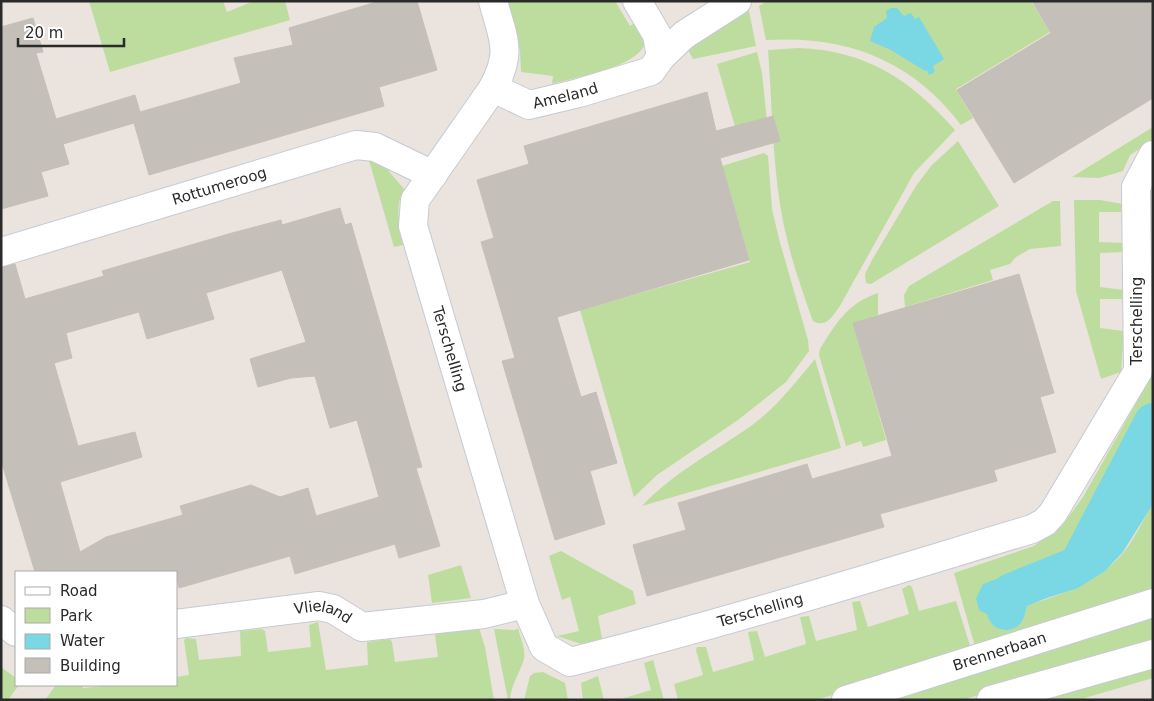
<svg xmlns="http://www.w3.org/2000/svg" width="1154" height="701" font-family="'DejaVu Sans',sans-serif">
<rect width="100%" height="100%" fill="#ebe3de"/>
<!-- green -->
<path fill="#bddd9f" d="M89 1H223L227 12 254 1H285L290 20 110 72Z
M505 1H615L630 26 637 21C639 26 644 34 645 39 647 66 572 78 552 84L553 76 521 72 520 50Z
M767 1H1031L1050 32 956 89 973 118 961 125C912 60 846 35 766 40L759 6Z
M749 11 756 46 693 59 688 50 689 48Z
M798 48C866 50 911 80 955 130L914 173 841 304C834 314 827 329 813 321L811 316C803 292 794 268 788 243 772 181 773 114 768 50Z
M757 52 762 73 767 121 742 151 717 64Z
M1153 127V140L1130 155 1123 171 1099 178 1072 177Z
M958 141 999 206 871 284 866 283 865 274 872 260 916 186 931 166Z
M764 153 768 156 772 209 779 239 808 340 809 351 786 382 738 420 657 475 634 497 580 310 750 262 722 166Z
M368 157 387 169 404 189C394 207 399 223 405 242L403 245 394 247Z
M1074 200H1100L1123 204 1121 212H1099V242L1123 243 1122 252 1100 253V287L1124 290 1122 299H1100V328L1124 331 1121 372 1101 379 1076 291Z
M1053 201H1060L1061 246 1030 249 1016 257 1010 264 990 270 993 280 905 307 904 295 909 286Z
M878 293V315L853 323 886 440 863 447 861 441 846 446 819 355 820 349C836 323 848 303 878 293Z
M1153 323V433L1087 545 1052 559 991 616C1038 601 1089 592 1123 553 1135 539 1143 519 1153 504V590L976 650 954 573 1034 546 1062 526 1083 497 1143 391 1146 381 1151 324Z
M815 359 841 448 642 506C674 472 714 452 751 426 776 408 795 383 815 359Z
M561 551 633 591 636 604 598 616 602 639 581 644 557 636 579 631 570 597 562 600 549 556Z
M461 565 471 598 432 603 428 575Z
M909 585 912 587 919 611 956 601 972 652 816 700H678L674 684 703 675 696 650 697 647H706L713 672 754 660 748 632 757 631 765 657 806 644 800 617 809 616 816 641 857 630 852 602 860 601 868 627 909 614 902 589Z
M1153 614V644L962 700H878Z
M318 622 326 670 368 665 367 642 390 639 392 642 395 662 438 657 435 635 437 633 479 628 485 647 494 700H45L56 685H83V688L114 685H176V677L189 675 184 640 186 638 196 639 199 660 241 656 240 631 262 629 265 631 268 652 311 647 309 625Z
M518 628C520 637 526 649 524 659 520 673 511 684 510 700H508L494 629 515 630Z
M653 660 664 700H618L651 690 644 663Z
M1153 664V678L1078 700H1030Z
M1 667 16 678V685H19L8 700H1Z
M543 672 565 683 568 700H524L530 676 534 673Z
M598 676 604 700H583L581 683Z"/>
<!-- water -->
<path fill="#7ad7e4" d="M891 8H897L904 16 911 13 915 19 919 17 944 59 933 66 935 72 929 75 927 70 925 71 891 50 870 41 874 27 887 18 886 11Z
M1153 433V504L1123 552 1105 571 1078 588 991 616 979 610 976 598 983 584 1087 545Z"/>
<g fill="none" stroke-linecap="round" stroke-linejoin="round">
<!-- canal -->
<path stroke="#7ad7e4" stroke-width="38" d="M1006 611 1011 592 1078 565 1153 422"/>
</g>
<!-- building -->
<path fill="#c4bfb9" stroke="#c6bfb8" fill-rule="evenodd" d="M380 1H417L437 70 379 87 384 106 149 175 134 123 63 144 69 164 41 172 48 196 1 209V27L33 18 43 52 36 53 56 119 135 95 140 112 241 83 234 58 293 45 289 28Z
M1032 1H1153V98L1014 183 957 90 1051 33Z
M707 92 716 131 773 116 780 141 720 158 749 260 557 317 581 397 596 392 617 463 590 471 605 524 555 540 502 361 515 358 481 242 494 238 477 180 529 164 524 146Z
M340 208 345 225 351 223 422 467 416 468 440 546 399 558 395 544 295 574 290 556 179 588 176 572H35L1 460V267L15 264 25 299 104 276 102 271 232 233 281 220 282 225ZM282 270 306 342 250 359 258 387 291 378 315 376 330 428 357 420 379 497 316 516 308 488 280 497 251 485 180 506 183 515 106 537 80 552 60 482 142 457 135 432 78 446 54 363 72 358 66 333 139 312 147 339 214 319 206 293Z
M1019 274 1054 393 1040 397 1056 452 994 470 997 481 880 514 884 527 647 596 633 545 686 530 678 503 807 464 812 479 892 456 853 323Z"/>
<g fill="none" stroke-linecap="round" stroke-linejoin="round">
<!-- street casing -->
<g stroke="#c5cad3" stroke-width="30">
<g id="street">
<path id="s1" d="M493 1C503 39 513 51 493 88L529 105 579 93 651 71 661 57 657 35 637 1"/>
<path d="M661 57 684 35 737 1"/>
<path id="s2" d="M493 88 415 200 413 226 525 604 544 647 570 662C726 623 879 575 1032 529L1045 522 1053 513 1138 371 1136 187 1153 155"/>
<path id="s3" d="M1 252 356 145 375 147 433 175"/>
<path d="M1 620 16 632"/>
<path id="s4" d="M176 624 319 606 333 609 362 627 484 614 525 604"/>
</g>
</g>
<!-- secondary casing -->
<g stroke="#c5cad3" stroke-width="30">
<g id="secondary">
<path id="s5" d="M846 700 1153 603"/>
<path d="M991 700 1153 654"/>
</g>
</g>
<!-- street -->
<use href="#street" stroke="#fff" stroke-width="28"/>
<!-- secondary -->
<use href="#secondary" stroke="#fff" stroke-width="28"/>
</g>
<g text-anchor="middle" stroke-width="4.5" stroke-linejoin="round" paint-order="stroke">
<!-- street labels -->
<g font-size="15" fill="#2a2a2a" stroke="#fff">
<text dy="5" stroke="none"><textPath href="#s1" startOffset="168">Ameland</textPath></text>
<text dy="5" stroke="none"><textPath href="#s3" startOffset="228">Rottumeroog</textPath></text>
<text transform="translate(1137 321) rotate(-90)" y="5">Terschelling</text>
<text dy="5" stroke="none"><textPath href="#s2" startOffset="291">Terschelling</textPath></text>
<text dy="5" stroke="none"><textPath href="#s2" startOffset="831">Terschelling</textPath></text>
<text dy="5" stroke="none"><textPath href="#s4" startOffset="149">Vlieland</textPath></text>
<text dy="5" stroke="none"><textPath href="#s5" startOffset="161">Brennerbaan</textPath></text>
</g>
</g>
<!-- border -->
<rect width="1154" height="701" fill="none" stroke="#2a2a2a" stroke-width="5"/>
<!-- legend -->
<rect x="15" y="571" width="162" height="115" fill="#ffffff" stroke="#aaaaaa"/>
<rect x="25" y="587" width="25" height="8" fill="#ffffff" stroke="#aaaaaa"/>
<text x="60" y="596" font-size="15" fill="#2a2a2a">Road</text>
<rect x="25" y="608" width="25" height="15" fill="#bddd9f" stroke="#aaaaaa"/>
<text x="60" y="621" font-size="15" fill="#2a2a2a">Park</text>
<rect x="25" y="634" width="25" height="15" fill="#7ad7e4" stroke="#aaaaaa"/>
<text x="60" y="646" font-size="15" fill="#2a2a2a">Water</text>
<rect x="25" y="658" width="25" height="15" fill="#c4bfb9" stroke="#aaaaaa"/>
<text x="60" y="671" font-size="15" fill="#2a2a2a">Building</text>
<!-- scale -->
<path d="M18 38v8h106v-8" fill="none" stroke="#2a2a2a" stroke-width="2.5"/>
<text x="25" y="38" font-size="15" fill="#2a2a2a" stroke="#ffffff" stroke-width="4" paint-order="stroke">20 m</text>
</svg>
